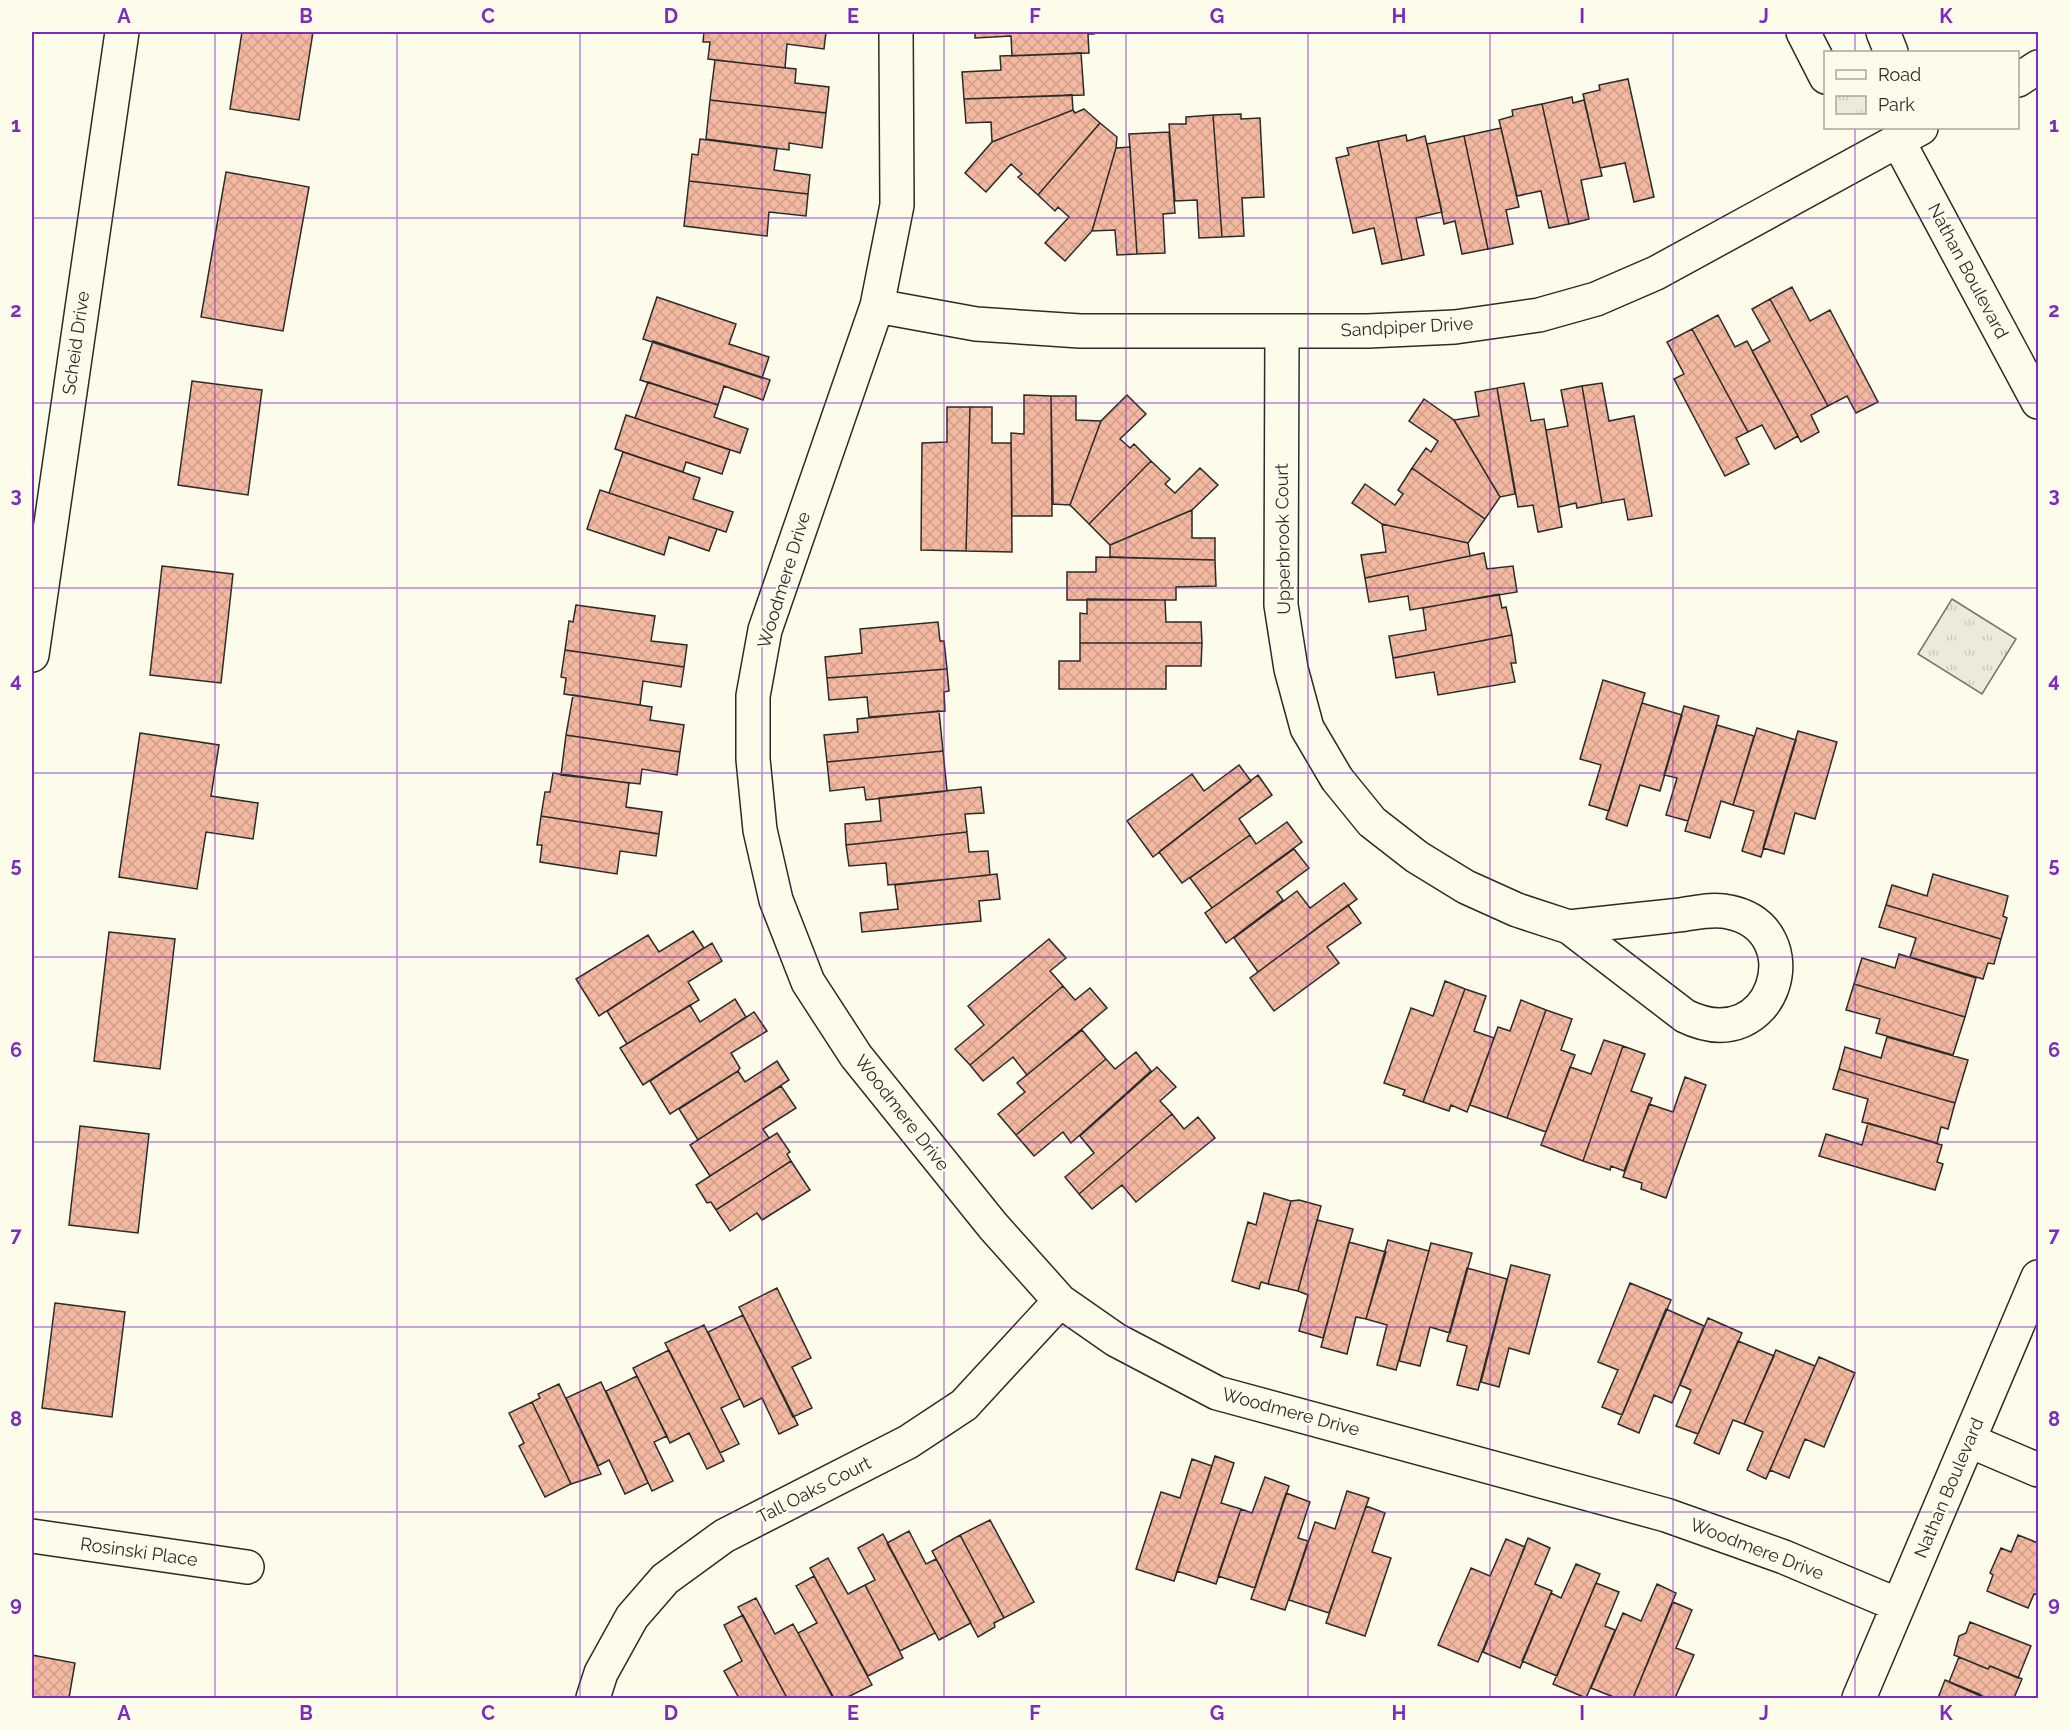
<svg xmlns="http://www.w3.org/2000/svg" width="2070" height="1730" font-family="Raleway,sans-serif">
<defs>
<pattern id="park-tufts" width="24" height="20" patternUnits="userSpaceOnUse" patternTransform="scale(1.5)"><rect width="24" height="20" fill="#ecebdb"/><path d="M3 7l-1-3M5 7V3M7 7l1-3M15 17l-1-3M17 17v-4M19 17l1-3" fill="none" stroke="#cbcabc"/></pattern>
<pattern id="building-cross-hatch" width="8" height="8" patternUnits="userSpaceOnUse" patternTransform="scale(1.5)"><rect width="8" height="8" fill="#f2b8a0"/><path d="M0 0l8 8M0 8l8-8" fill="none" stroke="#d09e8a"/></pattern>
</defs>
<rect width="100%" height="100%" fill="#fdfbea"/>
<!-- park -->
<path fill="url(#park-tufts)" stroke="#74746e" stroke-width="1.5" d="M1952 599 2016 639 1982 694 1918 654Z"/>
<!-- building -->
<path fill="url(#building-cross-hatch)" stroke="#2b2b2b" stroke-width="1.5" d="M242 32H313L299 120 230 109Z
M704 32H826L824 49 787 44 785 68 708 59 710 42H703Z
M975 32H1094V34H1088L1089 53 1012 56 1011 36 975 38Z
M1081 53 1084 95 964 99 962 72 1001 70 1000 56Z
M715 60 796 69 795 83 829 87 826 113 710 100Z
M1628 79 1654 197 1634 202 1625 163 1600 168 1583 94 1600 90 1599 85Z
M1072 95 1073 110 992 142 991 122 966 123 964 99Z
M1572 97 1573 103 1584 100 1602 176 1581 180 1589 219 1569 224 1542 104Z
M710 100 826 113 822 148 789 143V150L706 139Z
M1542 104 1569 224 1549 228 1541 191 1517 196 1499 120 1513 116 1512 110Z
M1084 109 1100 123 1038 195 1018 177 1022 174 1011 164 986 192 965 173 992 142 1073 110 1075 113Z
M1241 114V119L1260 118 1264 197 1242 198 1244 236 1222 237 1213 115Z
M1213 115 1222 237 1199 238 1197 200 1175 201 1169 124H1186V117Z
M1100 123 1117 137 1116 148 1092 231 1065 261 1045 243 1069 217 1058 207 1055 211 1038 195Z
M1501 128 1519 207 1506 210 1513 244 1488 249 1464 136Z
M1169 132 1175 213 1163 214 1165 253 1137 254 1129 134Z
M1406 135 1407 141 1425 136 1442 212 1416 218 1424 255 1402 260 1378 141Z
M1464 136 1488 249 1462 254 1455 221 1444 224 1427 144Z
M700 139 777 149 774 170 810 175 808 194 689 181 692 154 698 155Z
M1378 141 1402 260 1382 264 1374 228 1353 233 1336 158 1349 155 1347 148Z
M1130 147 1137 254 1117 255 1115 230 1092 231 1116 148Z
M226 172 309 187 283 331 201 317Z
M689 181 808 194 806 216 769 212 767 236 684 226Z
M1792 287 1810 321 1830 310 1878 402 1856 413 1847 396 1828 406 1770 299Z
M657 297 736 324 729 344 769 357 762 378 643 339Z
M1770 299 1828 406 1811 415 1819 432 1801 442 1752 351 1770 341 1752 309Z
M1718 315 1735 347 1747 341 1798 436 1775 449 1762 425 1748 432 1692 329Z
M1692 329 1748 432 1736 438 1749 464 1725 476 1674 379 1684 374 1667 342Z
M653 341 770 380 763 400 724 386 718 405 640 380Z
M192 381 262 390 248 495 178 485Z
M648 382 718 405 714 417 748 429 740 453 635 418Z
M1524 383 1531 421 1544 419 1562 527 1538 532 1533 505 1518 507 1497 388Z
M1602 383 1609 421 1634 416 1652 516 1628 520 1624 499 1602 503 1582 386Z
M1582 386 1602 503 1577 508 1576 503 1559 507 1546 430 1568 426 1561 390Z
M1497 388 1515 494 1500 497 1454 420 1479 416 1475 392Z
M1024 395 1051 396 1052 516H1012L1011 433 1024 434Z
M1127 395 1146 414 1120 439 1130 448 1134 444 1151 461 1089 524 1070 505 1101 421Z
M1051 396H1076V420L1101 421 1070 505 1053 504Z
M1424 399 1454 420 1500 497 1485 519 1412 468 1426 448 1431 452 1438 441 1409 421Z
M947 407H970L966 551 921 550 922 443 947 442Z
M970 407H992V443H1011L1012 552 966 551Z
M626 415 730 450 722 474 686 462 683 472 615 449Z
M623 452 700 478 693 499 733 512 726 532 609 493Z
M1151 461 1170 479 1165 484 1175 493 1200 468 1218 485 1192 510 1110 545 1089 524Z
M1412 468 1485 519 1468 543 1382 524 1352 503 1365 484 1395 505 1403 494 1398 490Z
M600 490 717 529 709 551 669 537 664 555 587 529Z
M1192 510V538H1215V560L1110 557V545Z
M1382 524 1468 543 1470 556 1365 578 1361 555 1386 552Z
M1484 553 1487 569 1513 566 1517 592 1410 610 1408 596 1369 602 1365 578Z
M1096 557 1215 560 1216 586 1176 587V600H1067V572H1096Z
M162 566 233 574 221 683 150 675Z
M1499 594 1502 608 1506 607 1512 635 1393 658 1389 636 1426 630 1423 608Z
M1087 599 1165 600 1166 622H1201L1202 643H1080V613L1087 614Z
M576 605 655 616 651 641 687 645 684 667 565 650 569 621 573 622Z
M938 622 940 641H944L947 669 827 678 825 657 862 653 860 629Z
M1512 635 1516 663H1511L1515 682 1438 695 1434 672 1396 678 1393 658Z
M1080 643H1202L1201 666H1166V689H1059V661H1080Z
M565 650 684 667 681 687 643 681 640 705 564 694 566 678 561 677Z
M947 669 949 691 944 692 945 711 869 717 867 697 829 700 827 678Z
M1603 680 1645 693 1609 811 1589 805 1601 765 1580 759Z
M573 695 652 707 650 720 684 725 680 752 566 735Z
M1642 703 1682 715 1660 791 1640 785 1627 826 1606 819Z
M1684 706 1719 716 1688 821 1666 815 1677 778 1664 775Z
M939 711 943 751 827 762 824 735 858 732 857 719Z
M1717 725 1754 736 1733 805 1721 801 1710 838 1685 831Z
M1757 728 1796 740 1761 857 1742 851 1754 811 1733 805Z
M1798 731 1837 742 1815 819 1795 813 1784 854 1763 848Z
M140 733 219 745 211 796 258 803 253 839 206 832 197 889 119 877Z
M566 735 680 752 677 775 642 769 640 784 561 775Z
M943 751 947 791 866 800 864 787 830 791 827 762Z
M1239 765 1251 781 1153 857 1127 821 1192 774 1204 791Z
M553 773 629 783 626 807 662 812 659 834 541 816 545 792H550Z
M1258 775 1272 795 1239 819 1250 835 1182 883 1159 852Z
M981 787 984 813 965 814 967 832 846 845 845 824 881 821 879 798Z
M541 816 659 834 656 856 620 851 617 874 540 862 542 845H537Z
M1287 822 1302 842 1212 908 1190 878 1250 835 1256 844Z
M967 832 969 852 988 851 990 875 888 885 886 863 849 866 846 845Z
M1294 849 1309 868 1277 892 1283 900 1226 943 1205 913Z
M997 874 1000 899 979 901 981 921 862 932 860 913 898 909 895 885Z
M1933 874 2008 896 2003 916 2007 918 2001 939 1886 905 1892 885 1927 896Z
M1344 883 1357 899 1258 972 1234 938 1297 891 1310 908Z
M1348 905 1361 923 1327 947 1339 963 1274 1011 1250 978Z
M1886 905 2001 939 1994 964 1988 963 1983 979 1910 957 1916 938 1879 927Z
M693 931 704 948 599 1016 576 979 648 935 659 952Z
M109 932 175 939 160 1069 94 1061Z
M1049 939 1066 958 1050 971 1063 986 970 1065 955 1049 984 1025 968 1006Z
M712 943 722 961 688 982 699 1000 627 1044 607 1011Z
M1899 954 1976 978 1965 1017 1854 984 1862 958 1895 968Z
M1445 981 1465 989 1423 1102 1403 1095 1405 1090 1384 1083 1411 1008 1433 1016Z
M1854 984 1965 1017 1953 1055 1876 1033 1880 1019 1846 1010Z
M1063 986 1075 1000 1090 988 1107 1008 1027 1075 1013 1057 983 1081 970 1065Z
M1465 989 1486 996 1474 1031 1494 1038 1467 1112 1451 1105 1449 1111 1423 1102Z
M735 999 746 1017 643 1085 620 1048 690 1005 700 1022Z
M1521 1000 1546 1010 1507 1118 1470 1105 1498 1027 1510 1031Z
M1546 1010 1572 1019 1561 1050 1575 1055 1546 1132 1507 1118Z
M754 1012 767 1031 731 1053 740 1068 738 1071 670 1114 650 1081Z
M1082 1030 1106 1059 1016 1135 998 1114 1025 1092 1017 1083Z
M1887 1037 1968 1060 1955 1103 1839 1069 1845 1047 1881 1058Z
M1604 1040 1623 1046 1583 1161 1541 1145 1570 1067 1591 1074Z
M1623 1046 1645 1054 1631 1091 1652 1098 1624 1171 1611 1166 1610 1170 1583 1161Z
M1136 1052 1151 1071 1071 1143 1063 1132 1034 1156 1016 1135 1106 1059 1115 1069Z
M777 1061 789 1080 698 1140 679 1109 738 1071 745 1082Z
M1157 1067 1176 1087 1160 1101 1172 1114 1079 1194 1065 1177 1094 1153 1080 1136Z
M1839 1069 1955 1103 1948 1129 1941 1127 1937 1143 1862 1122 1868 1099 1833 1089Z
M1685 1077 1706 1085 1666 1198 1641 1189 1642 1183 1623 1177 1649 1104 1673 1112Z
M781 1086 796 1108 763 1129 769 1138 710 1176 690 1145Z
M1172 1114 1184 1129 1198 1117 1215 1138 1136 1202 1122 1185 1092 1209 1079 1194Z
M1868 1123 1942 1145 1937 1162 1943 1164 1935 1190 1819 1156 1826 1134 1862 1145Z
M80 1126 149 1134 138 1233 69 1225Z
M777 1133 790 1152 787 1154 791 1161 716 1210 711 1202 707 1203 696 1185Z
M791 1161 810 1190 762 1220 757 1213 730 1231 716 1210Z
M1264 1193 1291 1201 1268 1284 1261 1282 1259 1289 1232 1281 1248 1222 1256 1225Z
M1299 1200 1321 1206 1298 1291 1268 1284 1291 1201Z
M1317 1220 1353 1229 1323 1338 1299 1331 1308 1295 1298 1291Z
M1388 1240 1429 1251 1396 1370 1377 1365 1387 1325 1366 1319Z
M1349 1242 1386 1252 1366 1319 1356 1317 1347 1354 1321 1347Z
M1431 1243 1472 1253 1450 1333 1430 1327 1420 1366 1399 1361Z
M1511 1265 1550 1275 1529 1354 1509 1348 1499 1387 1481 1382Z
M1467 1268 1507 1279 1478 1390 1457 1385 1467 1346 1447 1341Z
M1630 1283 1671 1300 1622 1415 1602 1407 1618 1370 1598 1362Z
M777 1288 811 1358 792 1367 812 1408 793 1417 739 1307Z
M55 1303 125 1312 112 1417 42 1408Z
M1666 1309 1704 1326 1672 1403 1654 1395 1639 1433 1618 1424Z
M743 1315 798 1425 779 1434 762 1398 744 1407 708 1332Z
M1708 1318 1742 1333 1698 1434 1676 1426 1691 1390 1680 1385Z
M704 1325 740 1399 721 1408 739 1444 720 1453 665 1343Z
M1738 1341 1774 1356 1744 1424 1733 1420 1719 1454 1694 1443Z
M669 1350 724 1461 707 1469 689 1433 670 1443 633 1368Z
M1776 1350 1815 1366 1766 1479 1747 1470 1763 1432 1744 1424Z
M1819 1357 1855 1373 1824 1447 1805 1439 1789 1478 1770 1470Z
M637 1376 667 1436 654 1442 673 1481 652 1491 606 1391Z
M601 1382 648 1483 625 1494 609 1460 598 1466 566 1398Z
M559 1384 601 1474 571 1484 532 1402 540 1398 538 1394Z
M532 1402 571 1484 545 1497 519 1446 524 1443 509 1413Z
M1215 1456 1234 1463 1221 1503 1241 1509 1216 1584 1177 1571Z
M1192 1459 1212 1466 1174 1581 1136 1569 1161 1492 1180 1498Z
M1265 1477 1289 1486 1255 1588 1218 1576 1241 1509 1252 1513Z
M1347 1491 1369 1498 1329 1613 1289 1600 1315 1522 1335 1529Z
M1286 1493 1310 1502 1298 1538 1308 1541 1285 1610 1251 1599Z
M1366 1506 1385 1513 1372 1552 1391 1558 1365 1636 1326 1623Z
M990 1520 1034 1602 1004 1618 960 1535Z
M909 1531 926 1564 936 1559 971 1623 939 1640 887 1543Z
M883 1534 935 1633 900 1651 865 1585 875 1580 858 1548Z
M960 1535 1004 1618 994 1623 995 1627 978 1637 932 1551Z
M2018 1535 2038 1543V1595L2034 1594 2028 1608 1987 1591 1993 1575 1990 1573 2001 1548 2011 1552Z
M1528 1538 1550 1548 1535 1584 1552 1591 1520 1668 1483 1652Z
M1506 1539 1525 1547 1478 1662 1438 1645 1471 1568 1490 1576Z
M828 1558 848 1594 865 1585 903 1658 868 1676 810 1568Z
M1576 1564 1600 1574 1557 1676 1522 1661 1551 1593 1561 1598Z
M814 1576 872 1685 846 1698H834L798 1633 817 1623 796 1586Z
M1596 1583 1619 1592 1605 1626 1615 1630 1586 1698 1553 1684Z
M1657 1584 1676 1593 1633 1698H1616L1591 1688 1623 1613 1641 1621Z
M756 1598 775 1634 793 1624 832 1696 828 1698H787L738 1607Z
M1673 1602 1692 1610 1676 1648 1694 1655 1675 1698H1633Z
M743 1615 787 1698H739L724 1671 742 1661 724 1625Z
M1970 1622 2031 1646 2018 1678 1990 1666 1988 1669 1954 1655 1959 1636 1966 1633Z
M32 1655 75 1663 69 1698H32Z
M1959 1657 1988 1669 1990 1666 2022 1679 2014 1698H1985L1949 1682Z
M1945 1680 1979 1694 1985 1698H1938Z"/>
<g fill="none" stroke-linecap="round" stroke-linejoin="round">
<!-- minor casing -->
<g stroke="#2b2b2b" stroke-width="36">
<path id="minor" d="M896 32 897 205 877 306 765 630 753 696V759L760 830 776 900 808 982 856 1056 993 1226 1060 1301 1116 1340 1217 1393 1666 1515 1784 1557 1898 1605
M1803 32 1826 77
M1883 32 1891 52
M2018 80 2038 67
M1897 139 2038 402
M877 306 976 324 1080 331H1368L1455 327 1539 315 1596 299 1656 273 1921 128
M1282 331 1281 605 1291 669 1307 728 1337 779 1372 822 1417 857 1466 887 1517 910 1569 927 1685 1016C1775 1060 1813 929 1729 912 1713 908 1695 913 1679 915 1642 919 1606 923 1569 927
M32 655 122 32
M1970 1441 2038 1470
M32 1536 247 1567
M593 1698 601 1673 632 1617 665 1579 724 1536 908 1442 964 1405 1060 1301
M1859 1698 2038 1277"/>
</g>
<!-- minor -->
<use href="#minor" stroke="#fdfbea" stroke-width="33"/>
</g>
<!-- grid -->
<path fill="none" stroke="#7b2cbf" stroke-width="1.5" stroke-opacity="0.55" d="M215 32V1698M397 32V1698M580 32V1698M762 32V1698M944 32V1698M1126 32V1698M1308 32V1698M1490 32V1698M1673 32V1698M1855 32V52M1855 128V1698M32 218H2038M32 403H2038M32 588H2038M32 773H2038M32 957H2038M32 1142H2038M32 1327H2038M32 1512H2038"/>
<g text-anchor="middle" stroke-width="4.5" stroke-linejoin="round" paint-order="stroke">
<!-- street labels -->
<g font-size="18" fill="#2b2b2b" stroke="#fdfbea">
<text transform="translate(1968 271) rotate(62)" y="6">Nathan Boulevard</text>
<text transform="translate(1407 327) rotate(-3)" y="6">Sandpiper Drive</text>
<text transform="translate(76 343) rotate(-82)" y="6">Scheid Drive</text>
<text transform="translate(1283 539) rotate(-91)" y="6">Upperbrook Court</text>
<text transform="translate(784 580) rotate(-73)" y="6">Woodmere Drive</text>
<text transform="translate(902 1113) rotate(52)" y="6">Woodmere Drive</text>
<text transform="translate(1291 1412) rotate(15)" y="6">Woodmere Drive</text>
<text transform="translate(1949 1488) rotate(-67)" y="6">Nathan Boulevard</text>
<text transform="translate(814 1490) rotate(-27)" y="6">Tall Oaks Court</text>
<text transform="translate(1757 1549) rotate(21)" y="6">Woodmere Drive</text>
<text transform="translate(139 1552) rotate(8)" y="6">Rosinski Place</text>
</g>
</g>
<!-- border -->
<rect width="2070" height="1730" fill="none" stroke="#fdfbea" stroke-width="66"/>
<!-- legend -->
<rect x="1824" y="51" width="195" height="78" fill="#fdfbea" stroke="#a9a89e" stroke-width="1.5"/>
<rect x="1836" y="70" width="30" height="9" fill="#fdfbea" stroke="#a9a89e" stroke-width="1.5"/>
<text x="1878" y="81" font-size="18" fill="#2b2b2b">Road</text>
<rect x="1836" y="96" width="30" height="18" fill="url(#park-tufts)" stroke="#a9a89e" stroke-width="1.5"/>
<text x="1878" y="111" font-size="18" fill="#2b2b2b">Park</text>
<rect x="33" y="33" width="2004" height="1664" fill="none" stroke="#7b2cbf" stroke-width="2"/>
<g font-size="20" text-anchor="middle" font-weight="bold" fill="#7b2cbf">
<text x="124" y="23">A</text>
<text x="306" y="23">B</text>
<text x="488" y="23">C</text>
<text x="671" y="23">D</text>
<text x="853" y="23">E</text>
<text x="1035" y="23">F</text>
<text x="1217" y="23">G</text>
<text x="1399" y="23">H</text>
<text x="1582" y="23">I</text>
<text x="1764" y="23">J</text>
<text x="1946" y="23">K</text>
<text x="16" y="132">1</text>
<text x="2054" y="132">1</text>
<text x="16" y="317">2</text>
<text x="2054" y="317">2</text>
<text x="16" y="502">3</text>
<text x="2054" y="502">3</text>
<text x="16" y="687">4</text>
<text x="2054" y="687">4</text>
<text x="16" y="872">5</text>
<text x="2054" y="872">5</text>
<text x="16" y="1057">6</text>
<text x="2054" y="1057">6</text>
<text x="16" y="1242">7</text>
<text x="2054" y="1242">7</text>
<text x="16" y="1426">8</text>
<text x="2054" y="1426">8</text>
<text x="16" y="1611">9</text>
<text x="2054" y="1611">9</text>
<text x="124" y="1720">A</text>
<text x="306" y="1720">B</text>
<text x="488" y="1720">C</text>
<text x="671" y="1720">D</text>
<text x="853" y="1720">E</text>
<text x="1035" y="1720">F</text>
<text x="1217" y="1720">G</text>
<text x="1399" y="1720">H</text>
<text x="1582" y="1720">I</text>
<text x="1764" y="1720">J</text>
<text x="1946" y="1720">K</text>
</g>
</svg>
